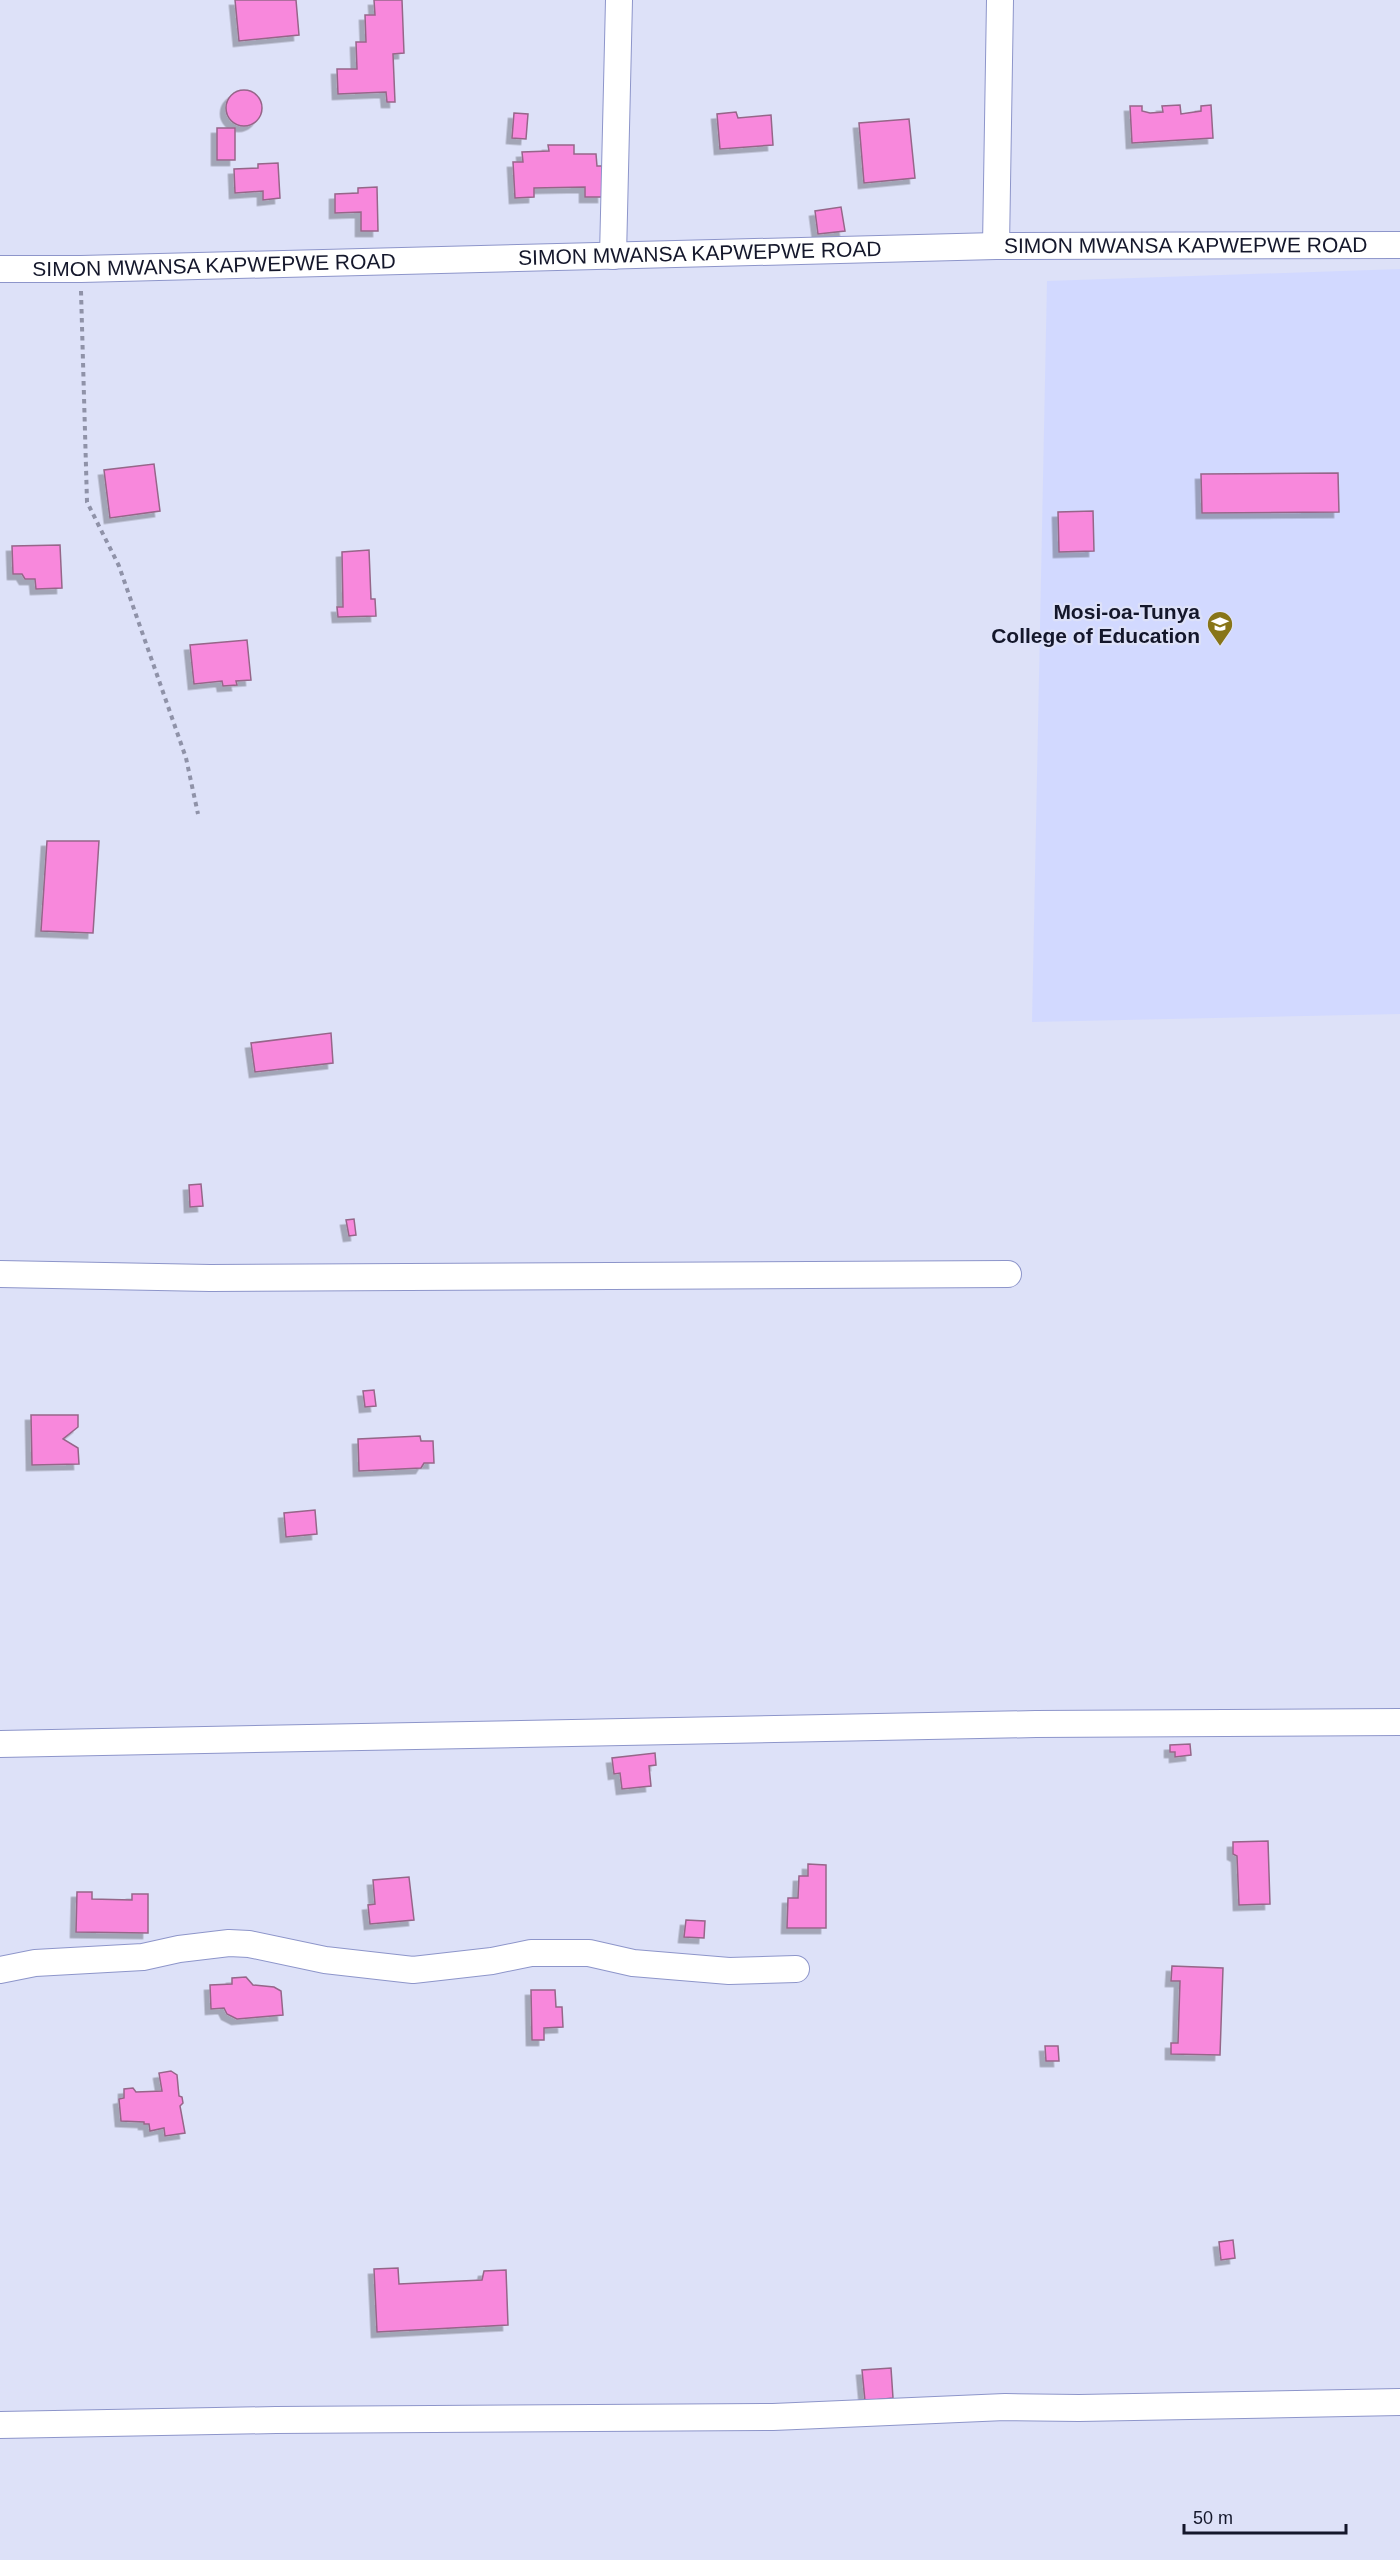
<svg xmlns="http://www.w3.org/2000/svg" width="1400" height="2560" font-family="Arial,sans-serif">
<defs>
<filter id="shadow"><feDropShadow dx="-5.5" dy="5.5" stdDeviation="0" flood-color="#0004"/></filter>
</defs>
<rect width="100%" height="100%" fill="#dde1f8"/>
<!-- built -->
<path fill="#d2d9ff" d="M1400 269V1014L1032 1022 1047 281Z"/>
<!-- building -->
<path fill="#f888dc" stroke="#966689" stroke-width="1.5" filter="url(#shadow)" d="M235 0H296L299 35 239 41Z
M374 0H402L404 53 393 54 395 102H387L386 92 338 94 337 69H357L356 42H366L365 15H375Z
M226 108a18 18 0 1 1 36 0a18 18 0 1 1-36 0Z
M1180 105 1181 114 1201 111V106L1211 105 1213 138 1132 143 1130 106H1142V111L1150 113 1163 112 1162 106Z
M736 112 738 118 771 115 773 145 720 149 717 114Z
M514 113 528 114 526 139 512 138Z
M909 119 915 178 864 183 859 123Z
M217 128H235V160H217Z
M548 145H574V154H596L597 166H602L603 197H585V187L534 188V197L515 198 513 162H523L522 152 549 151Z
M278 163 280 198 263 200V191L235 193 234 169 258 168V164Z
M377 187 378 231H361V212L335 213V194L358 193V188Z
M841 207 845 231 818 234 815 211Z
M154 464 160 511 110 518 104 470Z
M1338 473 1339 512 1202 513 1201 474Z
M1093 511 1094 551 1059 552 1058 512Z
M60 545 62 588 36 589 35 579H25L22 574H13L12 546Z
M369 550 371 599H375L376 616 338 617 337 607H343L342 552Z
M247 640 251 680 236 681 237 685 223 686 222 681 194 684 190 645Z
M47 841H99L93 933 41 931Z
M331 1033 333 1063 255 1072 251 1043Z
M201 1184 203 1206 190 1207 189 1185Z
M354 1219 356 1235 349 1236 346 1220Z
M374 1390 376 1406 365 1407 363 1391Z
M31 1415H78V1427L63 1439 78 1448 79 1464 32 1465Z
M420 1436 421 1441H433L434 1463H424L421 1468 359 1471 358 1439Z
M315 1510 317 1534 286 1537 284 1513Z
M1190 1744 1191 1755 1175 1757V1752H1170V1745Z
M655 1753 656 1765 649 1766 651 1786 622 1789 620 1773 614 1774 612 1758Z
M1268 1841 1270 1904 1239 1905 1237 1856 1233 1854V1842Z
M808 1864 826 1865V1928H787L788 1898H798L799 1876H808Z
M409 1877 414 1920 370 1924 368 1905 375 1904 373 1880Z
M77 1892H92V1899L132 1900V1894H148V1933L76 1932Z
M686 1920 705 1921 704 1938 684 1937Z
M1172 1966 1223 1968 1220 2055 1171 2054V2043H1178L1180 1981H1171Z
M246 1977 253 1985 274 1987 281 1991 283 2015 237 2019 227 2014 224 2008 211 2009 210 1985 232 1984V1978Z
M531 1990H555L556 2007H562L563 2027 544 2028V2040H532Z
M1045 2046H1058L1059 2061H1046Z
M171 2071 177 2075 179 2096 182 2097 183 2103 180 2106 185 2133 165 2136 164 2128 150 2131 149 2124H144V2122L121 2121 119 2099 124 2098V2089L133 2088 136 2092 162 2091 159 2073Z
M1233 2240 1235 2258 1221 2260 1219 2242Z
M398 2268 399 2284 482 2280 484 2271 506 2270 508 2325 377 2332 374 2269Z
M891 2368 893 2398 865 2401 862 2370Z"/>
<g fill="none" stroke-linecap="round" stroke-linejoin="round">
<!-- minor casing -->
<g stroke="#8d95ca" stroke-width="28">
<g id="minor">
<path d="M996 246 1000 0"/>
<path d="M613 256 619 0"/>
<path id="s1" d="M0 269H81L996 246 1400 245"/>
<path d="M0 1274 210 1278 1008 1274"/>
<path d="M0 1744 1036 1724 1400 1722"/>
<path d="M0 1970 35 1963 143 1957 179 1949 229 1943 249 1944 325 1960 413 1970 492 1961 531 1953H589L633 1963 729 1971 796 1969"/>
<path d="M0 2425 276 2420 773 2417 1005 2407 1079 2408 1400 2402"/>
</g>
</g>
<!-- path -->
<path stroke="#8f92a8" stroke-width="4" stroke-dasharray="4.5 4.5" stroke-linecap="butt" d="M81 291 87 502 119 566 186 758 198 814"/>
<!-- minor -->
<use href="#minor" stroke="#fff" stroke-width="26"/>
</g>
<!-- icons -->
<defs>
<g id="university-pin" transform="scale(1.35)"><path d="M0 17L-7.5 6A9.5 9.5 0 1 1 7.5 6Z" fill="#887518" stroke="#dde1f8"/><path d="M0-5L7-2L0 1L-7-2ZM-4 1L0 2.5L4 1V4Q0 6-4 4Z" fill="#fff"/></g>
</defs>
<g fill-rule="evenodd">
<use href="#university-pin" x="1220" y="624"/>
</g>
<g text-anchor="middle" stroke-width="4.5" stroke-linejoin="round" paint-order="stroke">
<!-- street labels -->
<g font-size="21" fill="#14172b" stroke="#dde1f8">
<text dy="7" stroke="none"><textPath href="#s1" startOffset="1186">SIMON MWANSA KAPWEPWE ROAD</textPath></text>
<text dy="7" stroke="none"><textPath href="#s1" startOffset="700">SIMON MWANSA KAPWEPWE ROAD</textPath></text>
<text dy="7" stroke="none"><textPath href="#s1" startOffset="214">SIMON MWANSA KAPWEPWE ROAD</textPath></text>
</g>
<!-- poi labels -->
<g font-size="21" font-weight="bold" fill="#14172b" stroke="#dde1f8" text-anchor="end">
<text x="1200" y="619">Mosi-oa-Tunya<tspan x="1200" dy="24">College of Education</tspan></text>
</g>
</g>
<!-- scale -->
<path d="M1184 2524v9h162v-9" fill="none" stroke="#14172b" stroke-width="3"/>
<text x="1193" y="2524" font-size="18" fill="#14172b" stroke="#dde1f8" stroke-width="4.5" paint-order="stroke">50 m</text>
</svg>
